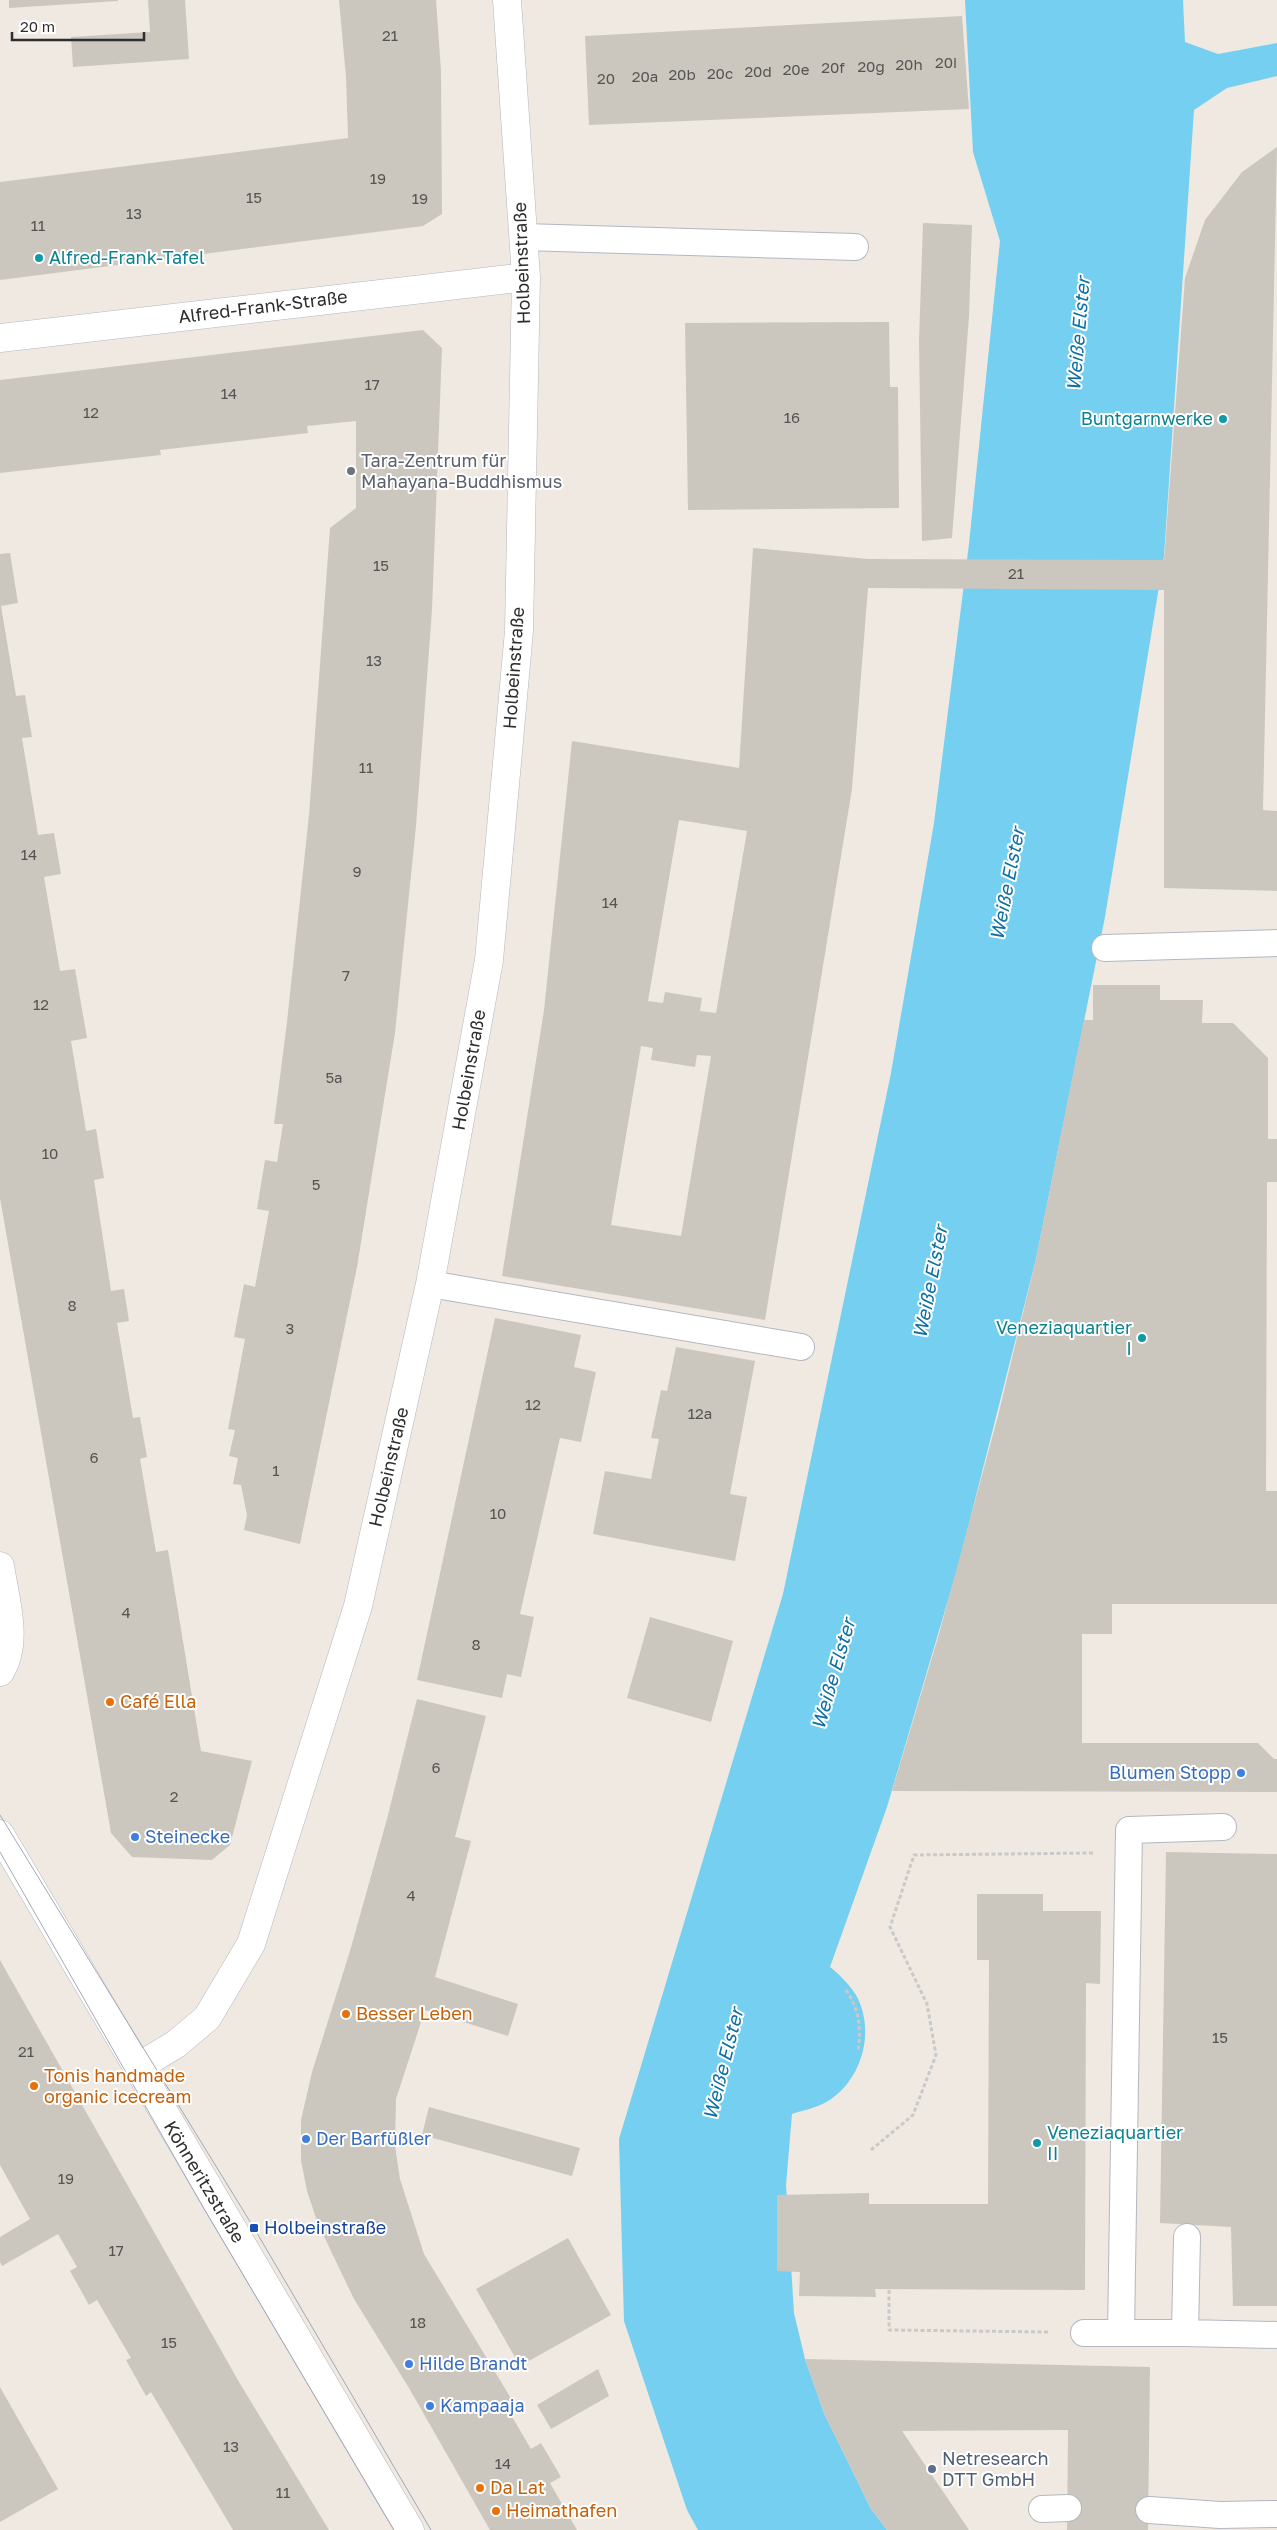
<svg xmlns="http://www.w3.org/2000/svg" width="1277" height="2530" font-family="'Golos Text',sans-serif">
<rect width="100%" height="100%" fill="#efe9e1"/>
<!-- water -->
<path fill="#75cff0" d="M965 0H1183L1185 42 1218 54 1277 43V76L1227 88 1194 110 1164 556 1105 917 1036 1259 959 1563 887 1807 830 1967C840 1975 849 1984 856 1995 876 2031 862 2080 828 2101 816 2108 804 2110 792 2114L786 2185 794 2313 805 2359 824 2413 871 2509 887 2530H698L687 2510 624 2321 619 2139 783 1594 891 1073 934 823 969 544 1000 241 973 152Z"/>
<!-- building -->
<path fill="#cbc7bf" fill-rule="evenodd" d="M9 0H118V1L9 8Z
M148 0H185L189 59 73 67 71 37 150 32Z
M339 0H436L441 71 442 214 423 226 0 280V182L348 138 346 77Z
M962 16 969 109 589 125 585 36Z
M1277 147 1263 810 1277 811V891L1164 888V590L868 588 852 789 765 1320 502 1276 544 1010 572 741 739 768 753 548 868 559 1164 560 1185 278 1205 220 1242 172ZM679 820 747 831 716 1013 700 1011 702 998 665 992 663 1003 648 1001ZM641 1046 653 1048 651 1060 695 1067 697 1055 711 1056 681 1236 611 1225Z
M923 223 972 225 969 317 952 538 922 541 919 341Z
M889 322 890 387H898L899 508 688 510 685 323Z
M423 330 442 348 432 610 416 826 395 1033 357 1267 300 1544 244 1530 247 1515 241 1485 233 1484 238 1458 229 1456 235 1430 228 1429 245 1339 234 1337 244 1284 255 1287 269 1211 257 1209 265 1160 277 1162 283 1124H274L287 1022 309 815 330 528 356 508V421L307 426 308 433 160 450 161 455 0 473V380Z
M10 553 18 603 1 606 16 696 25 695 32 737 22 738 38 835 54 833 61 874 44 877 60 971 75 969 87 1038 71 1041 86 1131 96 1129 104 1178 94 1180 111 1291 124 1289 129 1321 117 1323 133 1418 140 1417 147 1457 140 1459 156 1552 168 1550 201 1751 252 1761 230 1845 212 1860 132 1857 111 1833 0 1198V554Z
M1093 985H1160V1000H1203L1202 1023H1233L1268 1058V1139H1277V1182H1267L1266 1491H1277V1604H1112V1634H1082V1743H1258L1274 1759H1277V1792L892 1791 939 1634 998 1416 1036 1259 1084 1020H1093Z
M495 1318 581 1335 574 1367 596 1372 581 1442 560 1438 520 1614 534 1617 521 1677 507 1674 502 1698 417 1680Z
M676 1347 755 1361 730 1494 747 1497 735 1561 593 1534 605 1471 651 1479 659 1439 651 1438 661 1390 667 1391Z
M650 1617 733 1641 711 1722 627 1698Z
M417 1699 486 1716 455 1837 471 1841 435 1977 518 2004 508 2036 425 2010 396 2099 395 2146 400 2179 424 2254 518 2410 511 2415 531 2449 541 2443 561 2477 550 2483 577 2530H490L409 2388 354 2299 318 2224 307 2191 301 2160V2120L312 2072 350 1951 387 1819Z
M1166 1852 1277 1854V2306H1233L1231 2227 1160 2223Z
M977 1894H1043V1911H1101L1100 1984 1086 1983 1085 2290 875 2289 876 2297 799 2296 800 2272 777 2271V2195L869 2193V2204H988L989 1960H977Z
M0 1960 239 2382 329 2530H233L151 2392 146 2396 126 2360 131 2358 97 2300 89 2305 70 2271 77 2267 58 2234 2 2266 0 2262V2237L30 2219 0 2165Z
M429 2107 580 2148 572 2176 422 2135Z
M568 2238 611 2315 520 2366 476 2289Z
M805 2359 1150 2367 1148 2530H1067L1068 2430 902 2431 969 2530H887L871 2509 824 2413Z
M598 2369 609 2396 551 2429 537 2405Z
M0 2387 58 2489 0 2522Z"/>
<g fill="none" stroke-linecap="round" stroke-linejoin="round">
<!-- lane casing -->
<g stroke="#b4b7c1" stroke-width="28">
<path id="lane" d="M523 237 855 247
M1105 948 1277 943
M430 1284 801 1347
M1187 2237 1185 2333 1277 2335
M1084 2333H1185
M1121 2333 1129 1830 1223 1827
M1042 2509 1068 2508
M1149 2510 1220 2515 1277 2514"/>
</g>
<!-- street casing -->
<g stroke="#b4b7c1" stroke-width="29">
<path id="street" d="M0 338 526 277
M0 1566C5 1599 19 1642 0 1672
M138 2067 176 2044 207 2018 251 1944 358 1606 430 1284 489 960 519 631 526 277 507 0"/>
</g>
<!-- secondary casing -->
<g stroke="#b4b7c1" stroke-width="29">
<path id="secondary" d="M0 1834 410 2530"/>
</g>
<!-- path -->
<path stroke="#c9c9c9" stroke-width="3" stroke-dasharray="4 2.5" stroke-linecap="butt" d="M846 1990C860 2010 861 2029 858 2052
M871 2150 913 2115 936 2055 927 2004 890 1927 914 1855 1093 1853
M889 2290V2330L1048 2332"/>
<!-- lane -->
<use href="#lane" stroke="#fff" stroke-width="26"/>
<!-- street -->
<use href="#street" stroke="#fff" stroke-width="28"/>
<!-- secondary -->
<use href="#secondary" stroke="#fff" stroke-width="28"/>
<!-- tram -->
<path stroke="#a3a6b8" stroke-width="1" d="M0 1815 254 2228 431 2530
M0 1852 203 2207 394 2530"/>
</g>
<!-- markers -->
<g fill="#0f9aa8" stroke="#fff" stroke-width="2">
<circle cx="39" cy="258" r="5"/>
<circle cx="1223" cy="419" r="5"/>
<circle cx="1142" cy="1338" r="5"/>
<circle cx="1037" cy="2143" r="5"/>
</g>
<circle fill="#6b7280" stroke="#fff" stroke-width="2" cx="351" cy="471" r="5"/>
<g fill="#e8710a" stroke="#fff" stroke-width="2">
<circle cx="110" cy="1702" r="5"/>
<circle cx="346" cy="2014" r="5"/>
<circle cx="34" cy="2086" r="5"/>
<circle cx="480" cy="2488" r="5"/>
<circle cx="496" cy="2511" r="5"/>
</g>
<g fill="#3f7fe0" stroke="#fff" stroke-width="2">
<circle cx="1241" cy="1773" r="5"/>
<circle cx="135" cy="1837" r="5"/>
<circle cx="306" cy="2139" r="5"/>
<circle cx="409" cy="2364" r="5"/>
<circle cx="430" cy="2406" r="5"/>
</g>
<rect fill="#1a4fb4" stroke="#fff" stroke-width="2" x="249" y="2223" width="10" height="10" rx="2.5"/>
<circle fill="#5c6f8a" stroke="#fff" stroke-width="2" cx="932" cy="2469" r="5"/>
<g text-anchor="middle" stroke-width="4" stroke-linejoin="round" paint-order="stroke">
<!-- number labels -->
<g font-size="15" fill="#555452">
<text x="390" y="41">21</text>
<text x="946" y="68">20i</text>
<text x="909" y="70">20h</text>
<text x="871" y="72">20g</text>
<text x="833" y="73">20f</text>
<text x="796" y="75">20e</text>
<text x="758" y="77">20d</text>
<text x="720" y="79">20c</text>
<text x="682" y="80">20b</text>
<text x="645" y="82">20a</text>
<text x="606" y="84">20</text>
<text x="378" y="184">19</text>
<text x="254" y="203">15</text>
<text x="420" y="204">19</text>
<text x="134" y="219">13</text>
<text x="38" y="231">11</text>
<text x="372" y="390">17</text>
<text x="229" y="399">14</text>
<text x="91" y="418">12</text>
<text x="792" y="423">16</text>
<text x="381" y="571">15</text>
<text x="1016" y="579">21</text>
<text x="374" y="666">13</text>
<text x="366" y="773">11</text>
<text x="29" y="860">14</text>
<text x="357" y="877">9</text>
<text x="610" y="908">14</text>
<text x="346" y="981">7</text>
<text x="41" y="1010">12</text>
<text x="334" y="1083">5a</text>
<text x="50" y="1159">10</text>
<text x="316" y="1190">5</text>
<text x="72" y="1311">8</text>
<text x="290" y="1334">3</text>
<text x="533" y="1410">12</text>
<text x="700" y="1419">12a</text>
<text x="94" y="1463">6</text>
<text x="276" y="1476">1</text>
<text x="498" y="1519">10</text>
<text x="126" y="1618">4</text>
<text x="476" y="1650">8</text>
<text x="436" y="1773">6</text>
<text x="174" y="1802">2</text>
<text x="411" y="1901">4</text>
<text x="1220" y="2043">15</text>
<text x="26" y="2057">21</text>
<text x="66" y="2184">19</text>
<text x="116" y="2256">17</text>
<text x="418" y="2328">18</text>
<text x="169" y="2348">15</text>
<text x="231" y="2452">13</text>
<text x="503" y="2469">14</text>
<text x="283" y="2498">11</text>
</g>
<!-- culture labels -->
<g font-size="18" fill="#0d838f" stroke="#fff" text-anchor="start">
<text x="49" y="264">Alfred-Frank-Tafel</text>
<text x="1213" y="425" text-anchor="end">Buntgarnwerke</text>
<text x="1132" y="1334" text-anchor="end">Veneziaquartier<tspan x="1132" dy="21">I</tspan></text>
<text x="1047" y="2139">Veneziaquartier<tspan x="1047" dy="21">II</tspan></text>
</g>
<!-- street labels -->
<g font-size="18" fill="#2e2e2e" stroke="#fff">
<text transform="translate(522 263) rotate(-92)" y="6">Holbeinstraße</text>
<text transform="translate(263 307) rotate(-7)" y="6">Alfred-Frank-Straße</text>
<text transform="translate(514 668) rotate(-86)" y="6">Holbeinstraße</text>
<text transform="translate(469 1070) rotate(-80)" y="6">Holbeinstraße</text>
<text transform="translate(389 1467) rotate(-77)" y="6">Holbeinstraße</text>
<text transform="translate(204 2182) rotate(59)" y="6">Könneritzstraße</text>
</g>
<!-- worship labels -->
<g font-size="18" fill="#5b616d" stroke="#fff" text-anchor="start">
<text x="361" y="467">Tara-Zentrum für<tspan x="361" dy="21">Mahayana-Buddhismus</tspan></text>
</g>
<!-- food labels -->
<g font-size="18" fill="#c56008" stroke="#fff" text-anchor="start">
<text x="120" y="1708">Café Ella</text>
<text x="356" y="2020">Besser Leben</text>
<text x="44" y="2082">Tonis handmade<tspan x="44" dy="21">organic icecream</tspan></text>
<text x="490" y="2494">Da Lat</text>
<text x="506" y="2517">Heimathafen</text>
</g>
<!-- shop labels -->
<g font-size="18" fill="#366cbe" stroke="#fff" text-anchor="start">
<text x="1231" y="1779" text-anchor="end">Blumen Stopp</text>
<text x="145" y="1843">Steinecke</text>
<text x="316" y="2145">Der Barfüßler</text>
<text x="419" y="2370">Hilde Brandt</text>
<text x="440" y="2412">Kampaaja</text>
</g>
<!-- transit labels -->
<g font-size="18" fill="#164399" stroke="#fff" text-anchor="start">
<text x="264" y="2234">Holbeinstraße</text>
</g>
<!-- service labels -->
<g font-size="18" fill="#4e5e75" stroke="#fff" text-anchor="start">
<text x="942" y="2465">Netresearch<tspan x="942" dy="21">DTT GmbH</tspan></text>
</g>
<!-- water labels -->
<g font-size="19" font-style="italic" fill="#0d6fa3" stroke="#fff">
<text transform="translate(1078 334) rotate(-85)" y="7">Weiße Elster</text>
<text transform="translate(1007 884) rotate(-79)" y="7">Weiße Elster</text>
<text transform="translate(930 1282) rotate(-79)" y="7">Weiße Elster</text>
<text transform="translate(833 1674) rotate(-74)" y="7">Weiße Elster</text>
<text transform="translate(723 2064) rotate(-76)" y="7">Weiße Elster</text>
</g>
</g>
<!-- scale -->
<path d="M12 32v8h132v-8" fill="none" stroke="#2e2e2e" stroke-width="2.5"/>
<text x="20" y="32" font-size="15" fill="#2e2e2e" stroke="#ffffff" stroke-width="4" paint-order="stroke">20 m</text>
</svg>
